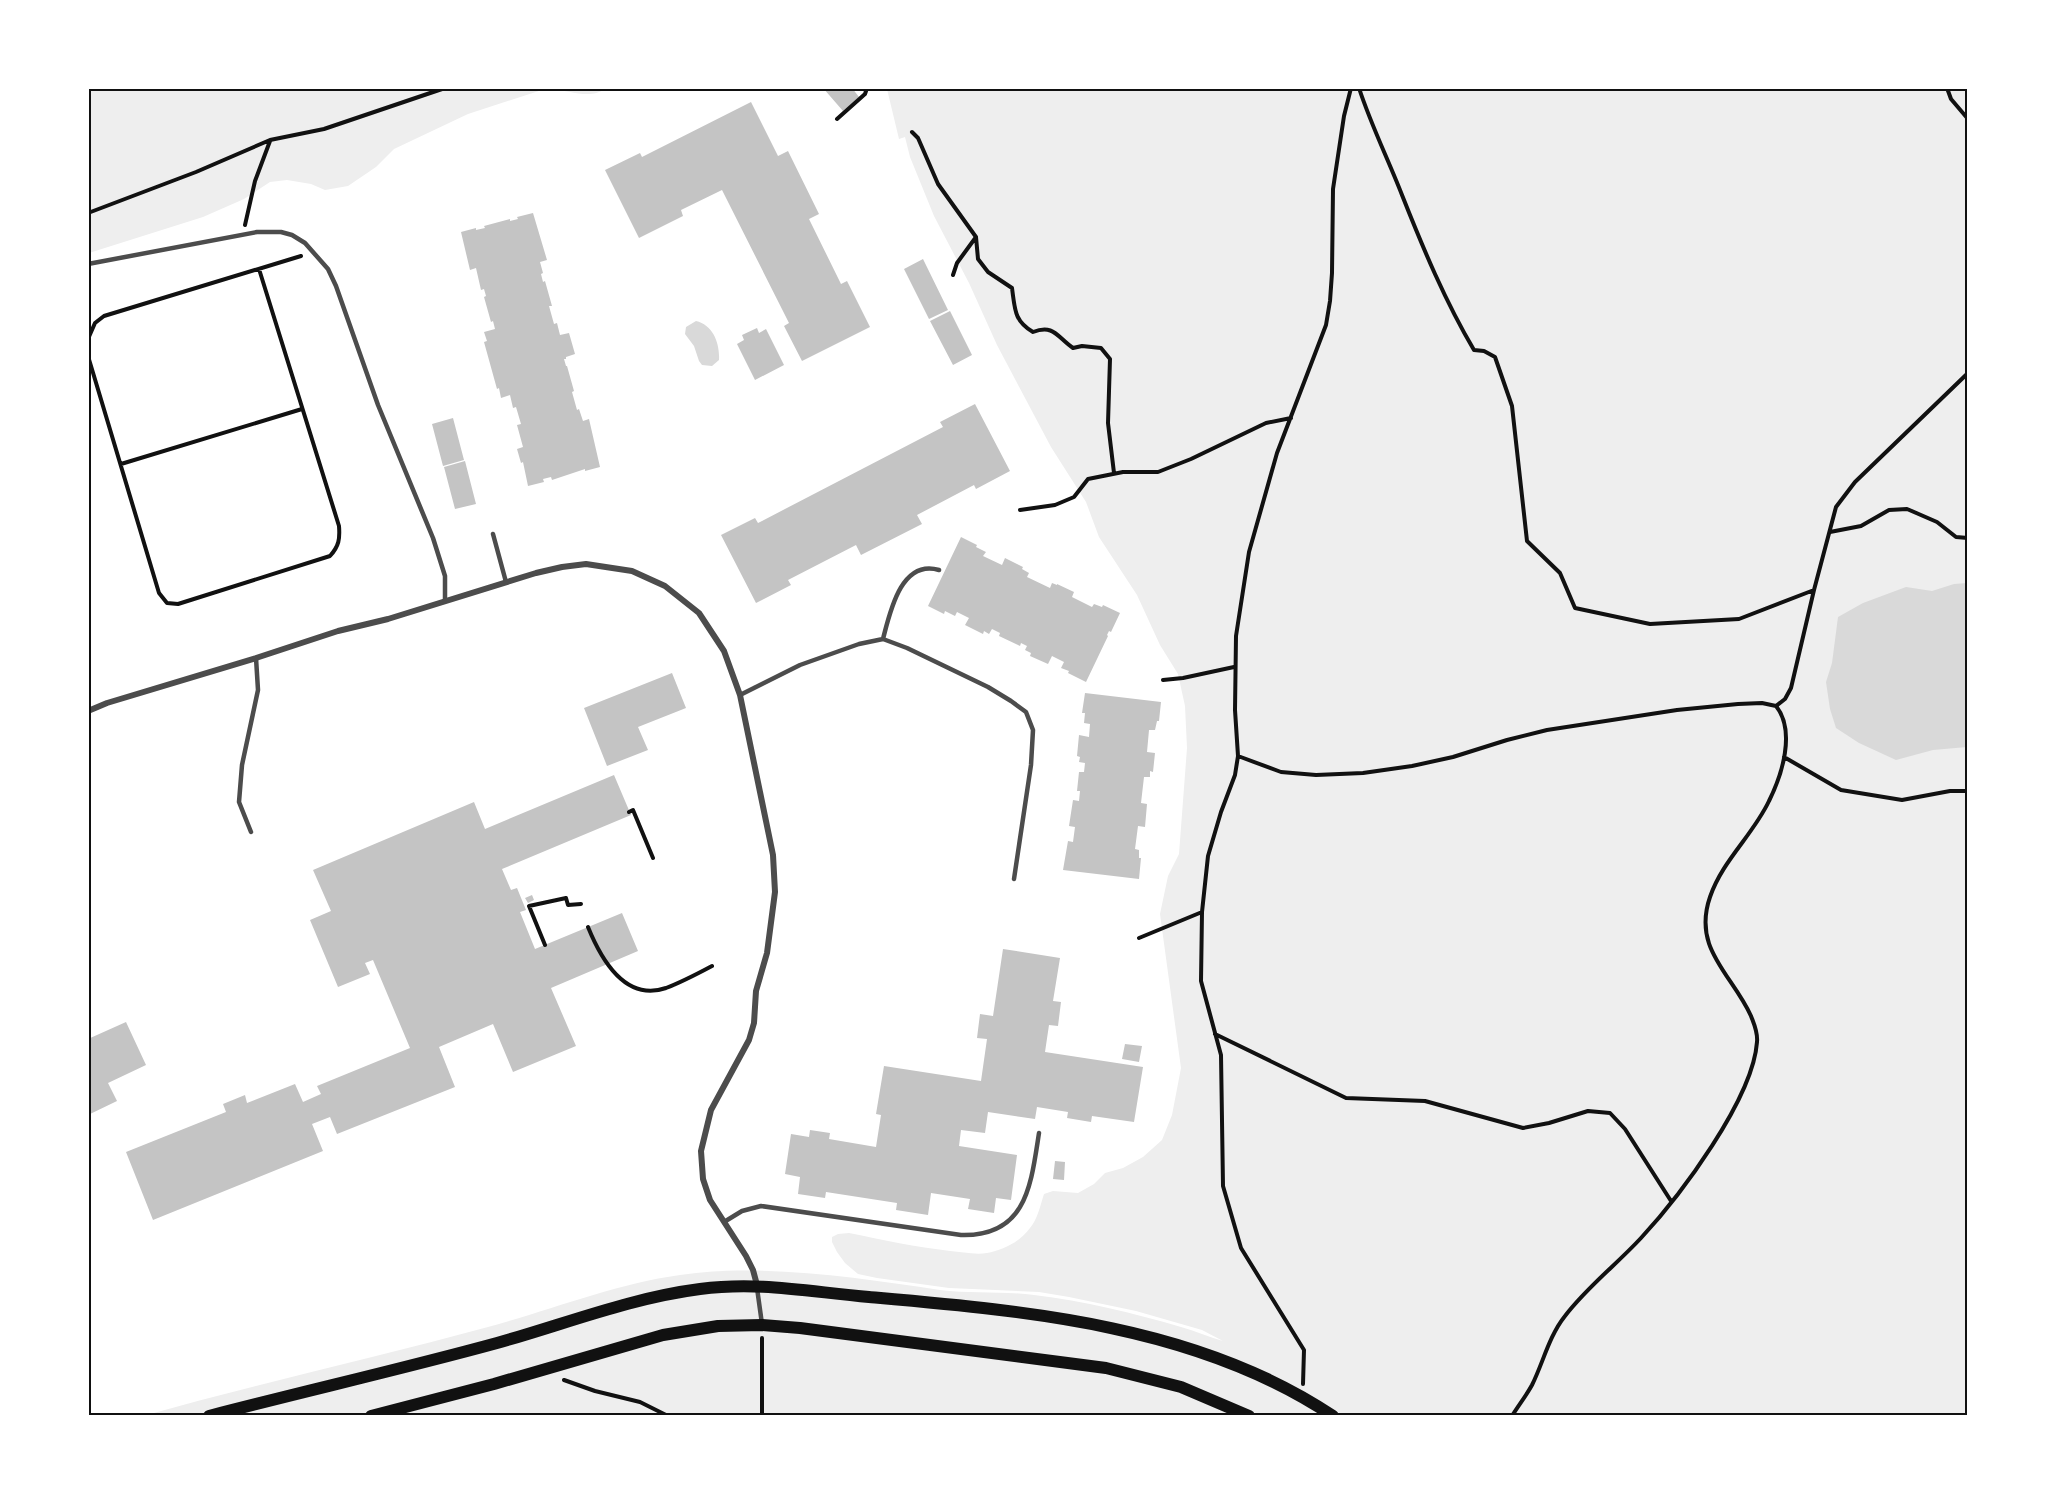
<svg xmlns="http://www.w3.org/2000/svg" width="2056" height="1504" font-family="'Crimson Pro',serif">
<rect width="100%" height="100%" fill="#fff"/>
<!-- green -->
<path fill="#eee" d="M88 89H545L468 114 394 149 376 167 348 186 325 190 311 184 287 180 270 182 244 199 203 217 89 253Z
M551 89 604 88V89C591 100 568 90 551 89Z
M887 89H1967V1415L143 1416C258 1384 373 1358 488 1327 551 1310 615 1284 680 1275 762 1263 859 1278 940 1290 971 1294 1003 1291 1034 1295 1084 1301 1133 1313 1181 1327 1195 1331 1209 1337 1223 1341L1202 1330 1136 1311 1069 1297 1039 1292 949 1288 877 1278 858 1274 845 1263 837 1252 832 1242V1237L838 1234 849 1233C883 1240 916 1247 950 1251 962 1252 975 1255 987 1253 1003 1250 1020 1242 1030 1228 1038 1218 1040 1206 1044 1194L1053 1191 1078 1193 1094 1184 1105 1173 1123 1168 1143 1157 1162 1140 1172 1115 1181 1068 1160 914 1168 876 1179 854 1187 748 1185 706 1178 674 1160 645 1137 595 1099 537 1086 502 1051 447 997 345 969 283 934 216 910 157 905 137 899 139Z"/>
<!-- water -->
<path fill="#d9d9d9" d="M696 321C713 325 720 343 719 360L712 366 702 365 699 361 694 346 685 334 686 327Z
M1967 583V747L1933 750 1896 760 1859 743 1836 728 1830 709 1826 682 1832 663 1838 617 1863 603 1906 587 1932 591 1954 584Z"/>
<!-- building -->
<path fill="#c4c4c4" d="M823 88H852L859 97 843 111Z
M751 102 778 156 788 151 819 214 809 219 841 284 847 281 870 327 802 361 784 326 789 323 722 190 681 210 683 216 639 238 605 170 640 153 642 157Z
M533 213 547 260 540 262 543 273 541 274 543 282 545 281 552 306H549L554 324 557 323 560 335 569 333 575 354 566 357V359H564L566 366H567L574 391 572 392 577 410 579 409 583 421 589 419 600 467 585 471V469L552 480 551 477 543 479 544 482 528 486 523 462 521 463 517 449 523 447 517 425 521 424 516 407 513 408 510 395 501 398 499 388 497 389 484 342 487 341 484 332 495 329 493 321 491 322 484 297 486 296 484 289 481 290 476 268 470 270 461 232 476 228V230L485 228 484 226 510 219V221L518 219 517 217Z
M923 259 948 310 929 319 904 269Z
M950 311 972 355 953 365 930 321Z
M757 328 759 333 766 329 784 365 755 380 737 344 744 340 742 335Z
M975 404 1010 471 976 489 974 485 917 515 922 524 861 555 856 545 788 580 791 585 756 603 721 535 755 518 758 523 943 427 940 422Z
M453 418 464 460 443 466 432 424Z
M465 461 476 504 455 509 444 467Z
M961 537 977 545 976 547 986 552 983 556 1002 565 1005 558 1023 567 1022 569 1029 573 1027 577 1050 588 1052 583 1057 585V584L1074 592 1072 597 1092 607 1094 604 1102 607 1103 605 1120 613 1111 632 1109 631 1107 635 1108 636 1086 682 1068 673 1069 671 1061 668 1064 662 1052 656 1048 664 1030 656 1031 653 1025 650 1027 646 1021 643 1020 646 999 636 1000 633 992 629 989 634 984 631 983 634 965 625 969 618 957 612 955 616 945 611 944 614 928 606Z
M672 673 686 708 638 727 648 750 607 766 584 708Z
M1085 693 1161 702 1159 721H1157L1155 730H1149L1147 752 1155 753 1153 772 1150 771V777H1144L1141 803 1147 804 1145 827 1138 826 1135 849 1139 850V858H1141L1139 879 1063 870 1068 841 1073 842 1075 827 1069 826 1073 800 1079 801 1080 791H1077L1079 772H1084L1085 763 1079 762 1080 757 1077 756 1079 735 1089 737 1090 724 1084 723 1085 713H1082Z
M614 775 631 815 502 869 511 890 517 888 526 910 520 912 535 949 622 913 638 951 551 988 576 1046 513 1072 493 1024 439 1047 455 1087 337 1134 330 1117 312 1124 323 1151 153 1220 126 1152 226 1112 223 1104 245 1095 247 1103 295 1084 303 1102 321 1094 317 1086 410 1048 373 960 365 963 370 974 338 987 310 920 331 911 313 870 474 802 485 829Z
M532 895 534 900 528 903 525 898Z
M1003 949 1060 958 1053 1001 1061 1002 1058 1026 1049 1025 1045 1052 1143 1067 1134 1122 1092 1116 1091 1122 1067 1118 1068 1112 1037 1107 1035 1119 988 1112 985 1133 961 1130 959 1146 1017 1155 1011 1200 996 1198 994 1213 968 1209 970 1199 931 1193 928 1215 896 1210 897 1203 826 1192 825 1198 798 1194 800 1177 785 1174 791 1134 809 1137 810 1130 830 1133 829 1139 876 1147 881 1115 876 1114 884 1066 981 1081 987 1039 977 1038 980 1014 993 1016Z
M126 1022 146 1065 108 1083 117 1101 88 1115V1039Z
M1125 1044 1142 1046 1139 1062 1122 1059Z
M1055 1161 1065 1162 1064 1180 1053 1179Z"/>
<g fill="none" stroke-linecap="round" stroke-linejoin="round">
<!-- path -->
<path stroke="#111" stroke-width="4" d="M1351 88 1344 116 1333 189 1332 273 1330 301 1326 325 1277 453 1249 552 1236 636 1235 710 1238 756 1281 772 1316 775 1363 773 1412 766 1453 757 1507 740 1547 730 1677 710 1738 704 1762 703 1776 706
M1359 88C1371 125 1388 159 1402 195 1423 248 1445 301 1474 350L1484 351 1495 357 1512 406 1527 541 1560 573 1575 608 1650 624 1739 619 1814 590
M1947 88 1951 99 1968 119
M837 119 865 94 867 88
M912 132 918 138 938 184 976 237 957 263 953 275
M88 213 196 172 270 140 324 129 445 88
M245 225 255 181 270 141
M976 237 978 259 988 272 1012 288C1015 309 1014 321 1033 332 1054 324 1057 337 1073 348L1082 346 1101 348 1110 359 1108 423 1114 473
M88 339 95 323 104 316 301 256
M88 356 159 593 167 603 178 604 330 556C339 546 340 539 339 526L259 269
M121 464 302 409
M1020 510 1055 505 1074 497 1088 479 1123 472H1158L1191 459 1266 423 1291 418
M1830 532 1861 526 1889 510 1907 509 1937 522 1956 537 1968 538
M1163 680 1183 678 1234 667
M1776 706 1785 699 1791 688 1814 590 1836 507 1855 482 1968 373
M1238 756 1235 775 1221 812 1208 856 1202 912 1201 981 1221 1055 1223 1186 1241 1248 1304 1350 1303 1384
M1784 757 1841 790 1902 800 1950 791H1968
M629 812 633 810 653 858
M588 927C601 959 625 1002 666 988 682 982 697 974 712 966
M1139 938 1202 912
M545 945 529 906 566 898 568 905 581 904
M1215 1034 1346 1098 1425 1101 1523 1128 1549 1123 1588 1111 1610 1113 1625 1129 1671 1201
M762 1338V1416
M564 1380 595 1391 640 1402 668 1416
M1512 1416C1518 1406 1526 1396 1532 1385 1543 1363 1549 1336 1565 1316 1587 1287 1616 1265 1641 1238 1680 1196 1753 1099 1757 1042 1758 1032 1754 1024 1751 1016 1732 974 1692 949 1710 897 1722 861 1753 835 1769 801 1782 775 1796 731 1776 706"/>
<!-- service -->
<path stroke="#4c4c4c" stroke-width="4.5" d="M88 264 257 232H281L292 235 305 243 328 269 336 286 378 405 433 538 445 576V601
M493 534 506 582
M883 639C890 612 901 559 939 570
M740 695 800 665 859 644 883 639 907 648 988 687 1011 701 1026 712 1033 730 1031 765 1014 879
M251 832 239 802 242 765 258 690 256 658
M724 1222 742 1211 761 1206 961 1235C1027 1237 1031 1184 1039 1133
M757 1288 762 1324"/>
<!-- minor -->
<path stroke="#4c4c4c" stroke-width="6" d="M88 711 107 703 256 658 338 631 388 619 536 573 562 567 586 564 632 571 665 586 699 613 724 651 740 695 773 855 775 892 767 953 756 991 754 1023 749 1040 711 1110 701 1151 703 1179 710 1200 746 1256 753 1270 757 1285"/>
<!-- secondary -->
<path stroke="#111" stroke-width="12" d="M209 1416C305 1391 402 1369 497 1343 565 1324 630 1298 700 1289 759 1281 810 1292 869 1297 1027 1311 1197 1325 1333 1416
M371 1416 494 1384 663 1335 718 1326 762 1325 800 1328 1106 1368 1181 1387 1249 1416"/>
</g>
<!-- border -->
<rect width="2056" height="1504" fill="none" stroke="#ffffff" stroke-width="180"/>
<rect x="90" y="90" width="1876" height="1324" fill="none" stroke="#111" stroke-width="2"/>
</svg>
